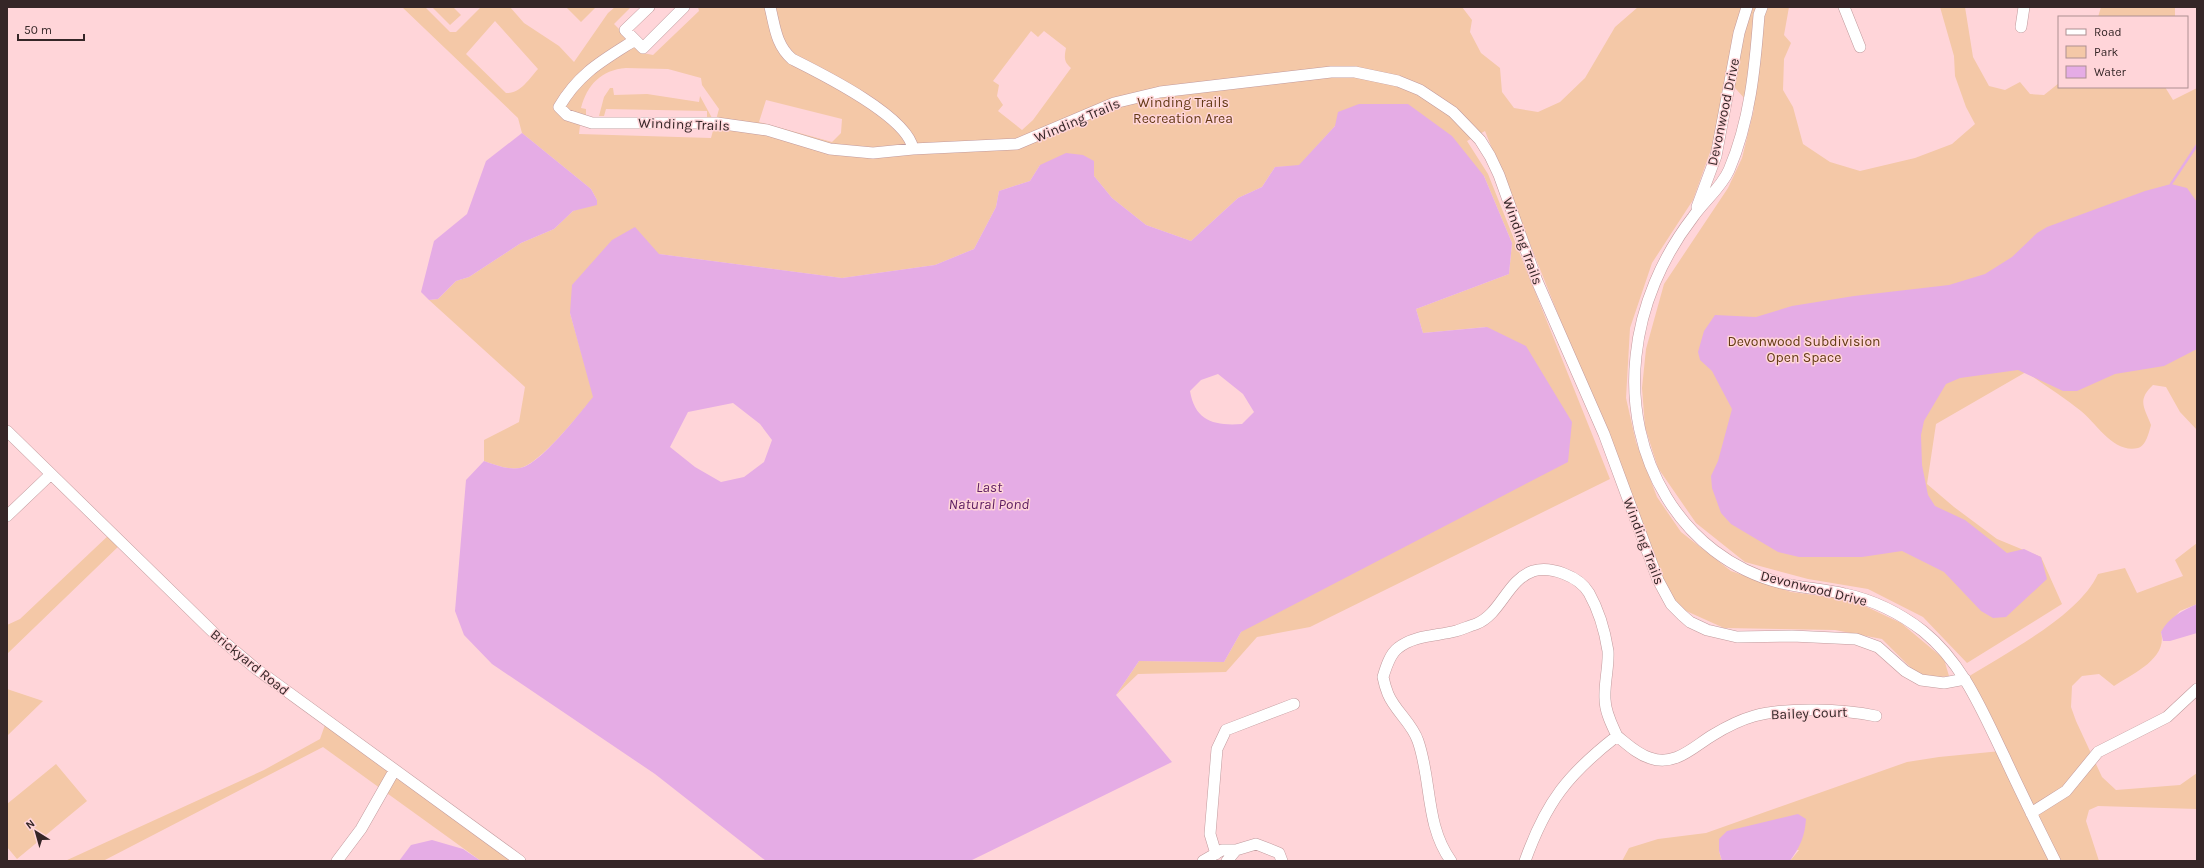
<svg xmlns="http://www.w3.org/2000/svg" width="2204" height="868" font-family="Karla,sans-serif">
<rect width="100%" height="100%" fill="#ffd5d9"/>
<!-- green -->
<path fill="#f4c8a7" fill-rule="evenodd" d="M402 7H425L450 32H456L481 7H510L524 23 559 46 574 62 608 13 615 7H631L614 24 643 53 653 55 699 11 698 7H1462L1472 20 1470 32 1481 53 1500 68 1502 92 1514 108 1538 112 1560 102 1585 78 1615 27 1638 7H1789L1784 35 1791 43 1784 59 1783 90 1793 107 1803 144 1830 162 1860 171 1915 158 1952 144 1975 124 1966 107 1955 76 1954 56 1940 7H1965L1973 57 1989 86 2005 90 2020 82 2030 94 2044 95 2059 83V87H2165L2173 100 2197 88V430L2180 412 2166 387 2153 385C2137 400 2144 407 2151 425 2149 432 2146 446 2138 448 2114 454 2096 423 2081 411 2064 397 2044 385 2026 372L1936 424 1927 484 1954 507 1997 539 2041 557 2062 604 1967 663 1923 617 1868 589 1808 579 1745 562 1696 523 1658 468 1645 427 1642 388 1646 349 1664 284 1728 188 1742 158 1754 109 1727 79 1713 144 1693 200 1652 263 1630 328 1626 398 1636 442 1657 497 1681 532 1731 571 1791 592 1852 600 1901 623 1944 659 1949 676 1930 678 1914 671 1882 639 1835 630 1724 628 1684 610 1671 598 1650 552 1614 455 1485 131 1467 141 1488 174 1610 479 1310 627 1257 637 1226 672 1138 674 1116 695 1139 661 1224 662 1241 632 1486 327 1423 333 1416 309 1509 274 1512 243 1484 176 1335 126 1299 166 1275 167 1262 187 1238 198 1191 241 1146 225 1112 198 1094 176 1040 165 1030 181 999 191 996 207 974 249 935 265 842 278 659 254 570 313 594 397C579 414 540 464 520 468 508 470 495 465 484 461V440L519 422 525 387 429 300 438 299 456 281 469 277 521 243 554 229 573 211 597 200 591 189 522 133 518 118ZM495 21 538 69C529 79 520 94 506 93L466 54ZM1031 31 1038 37 1044 31 1066 48C1064 58 1064 62 1071 68L1033 120 1022 130 998 111 1003 105 997 96 999 85 993 81ZM626 68 668 69 701 78 702 85 719 109 711 138 579 134 581 117H586V109L581 108C587 85 601 70 626 68ZM766 100 842 119 841 133 832 142 759 122Z
M432 7H453L461 15 450 25Z
M566 7H596L581 22Z
M2101 7H2175V17H2098Z
M610 88H613L614 95 647 94 699 102 700 96 712 118 707 119V111L606 109 604 116H599L604 97Z
M111 533 122 543 7 654V625L20 619Z
M2197 543V604L2180 611 2161 632C2168 659 2132 674 2114 686L2099 674 2082 676 2072 686 2071 707 2076 721 2102 777 2116 790 2180 785 2197 773V809L2098 806 2089 810 2086 821 2099 861H1790L1799 850 1719 851 1722 861H1622L1629 848 1658 839 1706 833 1907 762 1939 757 2001 751 1965 679C2005 653 2078 617 2098 574L2125 568 2137 593 2183 576 2175 560Z
M7 689 43 701 7 736Z
M326 722 520 861H481L323 747 103 861H65L264 770 320 739Z
M56 764 87 801 17 859 7 847V804Z"/>
<!-- water -->
<path fill="#e5ace5" fill-rule="evenodd" d="M1359 104H1408L1452 136 1484 176 1512 243 1509 274 1416 309 1423 333 1487 327 1526 346 1572 422 1568 462 1241 632 1224 662 1139 661 1116 695 1172 762 970 861H766L655 774 492 664 464 635 455 611 466 480 484 461C495 465 508 470 520 468 540 465 579 414 593 397L570 313 572 285 612 240 635 227 659 254 842 278 935 265 974 249 996 207 999 191 1030 181 1040 165 1066 153 1083 155 1094 161V176L1112 198 1146 225 1191 241 1238 198 1262 187 1275 167 1299 165 1335 126 1338 112ZM1218 374 1243 394 1254 412 1242 424C1214 426 1195 421 1190 391L1201 380ZM733 403 760 424 772 440 764 462 744 477 721 482 695 467 670 447 688 412Z
M522 133 591 189 597 200V205L573 211 554 229 521 243 469 277 456 281 438 299 429 300 421 292 434 241 467 214 486 161Z
M2171 184 2187 188 2197 202V349L2164 366 2115 374 2077 391H2063L2018 370 1960 378 1946 384 1924 421 1921 435 1922 465 1928 495 1935 506 1965 520 2007 553 2024 549 2041 557 2047 579 2006 617 1993 618 1981 611 1944 572 1902 551 1862 557H1799L1778 552 1731 524 1721 513 1712 488 1711 476 1718 461 1732 409 1712 371 1700 360 1698 352 1704 331 1715 315 1756 317 1792 306 1854 296 1949 285 1985 274 2012 257 2037 233 2047 227 2145 191Z
M2197 604V633L2170 641H2163L2161 632C2169 617 2182 611 2197 604Z
M1798 814 1806 819C1805 836 1800 847 1790 861H1722L1719 851V839L1727 831Z
M432 840 463 849 481 861H399L411 845Z"/>
<g fill="none" stroke-linecap="round" stroke-linejoin="round">
<!-- stream -->
<path stroke="#e5ace5" stroke-width="2.5" d="M2171 184 2197 145"/>
<!-- minor casing -->
<g stroke="#c19a9d" stroke-width="12">
<path id="minor" d="M649 7 625 30 643 48 684 7
M770 7C775 27 776 45 792 59 820 73 908 116 913 149
M1762 7 1759 15C1755 68 1750 121 1729 170 1721 188 1704 201 1693 217 1662 257 1641 306 1636 356 1625 456 1680 557 1781 583 1802 588 1824 589 1845 594 1873 600 1901 614 1923 631 1964 664 1983 713 2005 758 2021 793 2038 827 2055 861
M1844 7 1860 47
M2021 27 2024 7
M635 40C602 61 579 73 559 107L567 115 592 123H717L767 130 830 149 873 153 913 149 1017 144 1114 103 1160 92 1331 72H1355L1398 81 1420 90 1453 112 1480 140 1490 156 1499 175 1537 281 1604 434 1658 580 1671 604 1682 615 1690 622 1707 630 1737 637 1792 636 1856 639 1878 647 1905 671 1921 680 1944 683 1965 679
M1697 207 1716 156 1739 33 1747 7
M7 431 216 635 255 668 520 861
M7 516 51 474
M1617 736C1627 744 1637 754 1650 758 1675 767 1693 747 1713 735 1726 727 1740 720 1754 716 1787 707 1843 709 1876 716
M2031 813 2066 791 2098 752 2167 717 2197 689
M1216 854 1210 834 1217 749 1226 730 1294 704
M337 861 361 829 394 771
M1203 861 1222 850H1236L1256 844 1279 853 1282 861
M1227 861 1236 850
M1451 861C1425 825 1432 781 1418 741 1412 723 1395 711 1388 694 1386 689 1384 682 1383 677 1386 667 1390 654 1398 648 1414 635 1437 636 1456 631 1463 629 1469 626 1476 624 1501 614 1507 580 1533 571 1551 566 1579 576 1589 593 1598 609 1605 632 1608 651 1609 667 1604 683 1605 699 1605 712 1612 725 1617 736 1568 774 1546 802 1525 861"/>
</g>
<!-- minor -->
<use href="#minor" stroke="#fff" stroke-width="11"/>
</g>
<g text-anchor="middle" stroke-width="3" stroke-linejoin="round" paint-order="stroke">
<!-- park labels -->
<g font-size="14" fill="#643a15" stroke="#ffd5d9">
<text x="1183" y="107">Winding Trails<tspan x="1183" dy="16">Recreation Area</tspan></text>
<text x="1804" y="346">Devonwood Subdivision<tspan x="1804" dy="16">Open Space</tspan></text>
</g>
<!-- street labels -->
<g font-size="14" fill="#352627" stroke="#ffd5d9">
<text transform="translate(1723 112) rotate(-78)" y="5">Devonwood Drive</text>
<text transform="translate(1077 120) rotate(-23)" y="5">Winding Trails</text>
<text transform="translate(684 124) rotate(2)" y="5">Winding Trails</text>
<text transform="translate(1523 241) rotate(70)" y="5">Winding Trails</text>
<text transform="translate(1644 541) rotate(69)" y="5">Winding Trails</text>
<text transform="translate(1814 588) rotate(14)" y="5">Devonwood Drive</text>
<text transform="translate(250 662) rotate(39)" y="5">Brickyard Road</text>
<text transform="translate(1809 713) rotate(-2)" y="5">Bailey Court</text>
</g>
<!-- water labels -->
<g font-size="15" font-style="italic" fill="#612064" stroke="#ffd5d9">
<text x="989" y="492">Last<tspan x="989" dy="17">Natural Pond</tspan></text>
</g>
</g>
<!-- border -->
<rect width="2204" height="868" fill="none" stroke="#352627" stroke-width="16"/>
<!-- legend -->
<rect x="2058" y="16" width="130" height="72" fill="#ffd5d9" stroke="#ae8f92"/>
<rect x="2066" y="29" width="20" height="6" fill="#ffffff" stroke="#ae8f92"/>
<text x="2094" y="36" font-size="12" fill="#352627">Road</text>
<rect x="2066" y="46" width="20" height="12" fill="#f4c8a7" stroke="#ae8f92"/>
<text x="2094" y="56" font-size="12" fill="#352627">Park</text>
<rect x="2066" y="66" width="20" height="12" fill="#e5ace5" stroke="#ae8f92"/>
<text x="2094" y="76" font-size="12" fill="#352627">Water</text>
<!-- north arrow -->
<g transform="translate(36 832) rotate(323)" stroke="#ffd5d9" stroke-width="3" paint-order="stroke">
<path d="M0-3L7 15L0 10L-7 15Z" fill="#352627"/>
<text y="-6" font-size="11" font-weight="bold" text-anchor="middle" fill="#352627">N</text>
</g>
<!-- scale -->
<path d="M18 34v6h66v-6" fill="none" stroke="#352627" stroke-width="2"/>
<text x="24" y="34" font-size="12" fill="#352627" stroke="#ffd5d9" stroke-width="3" paint-order="stroke">50 m</text>
</svg>
